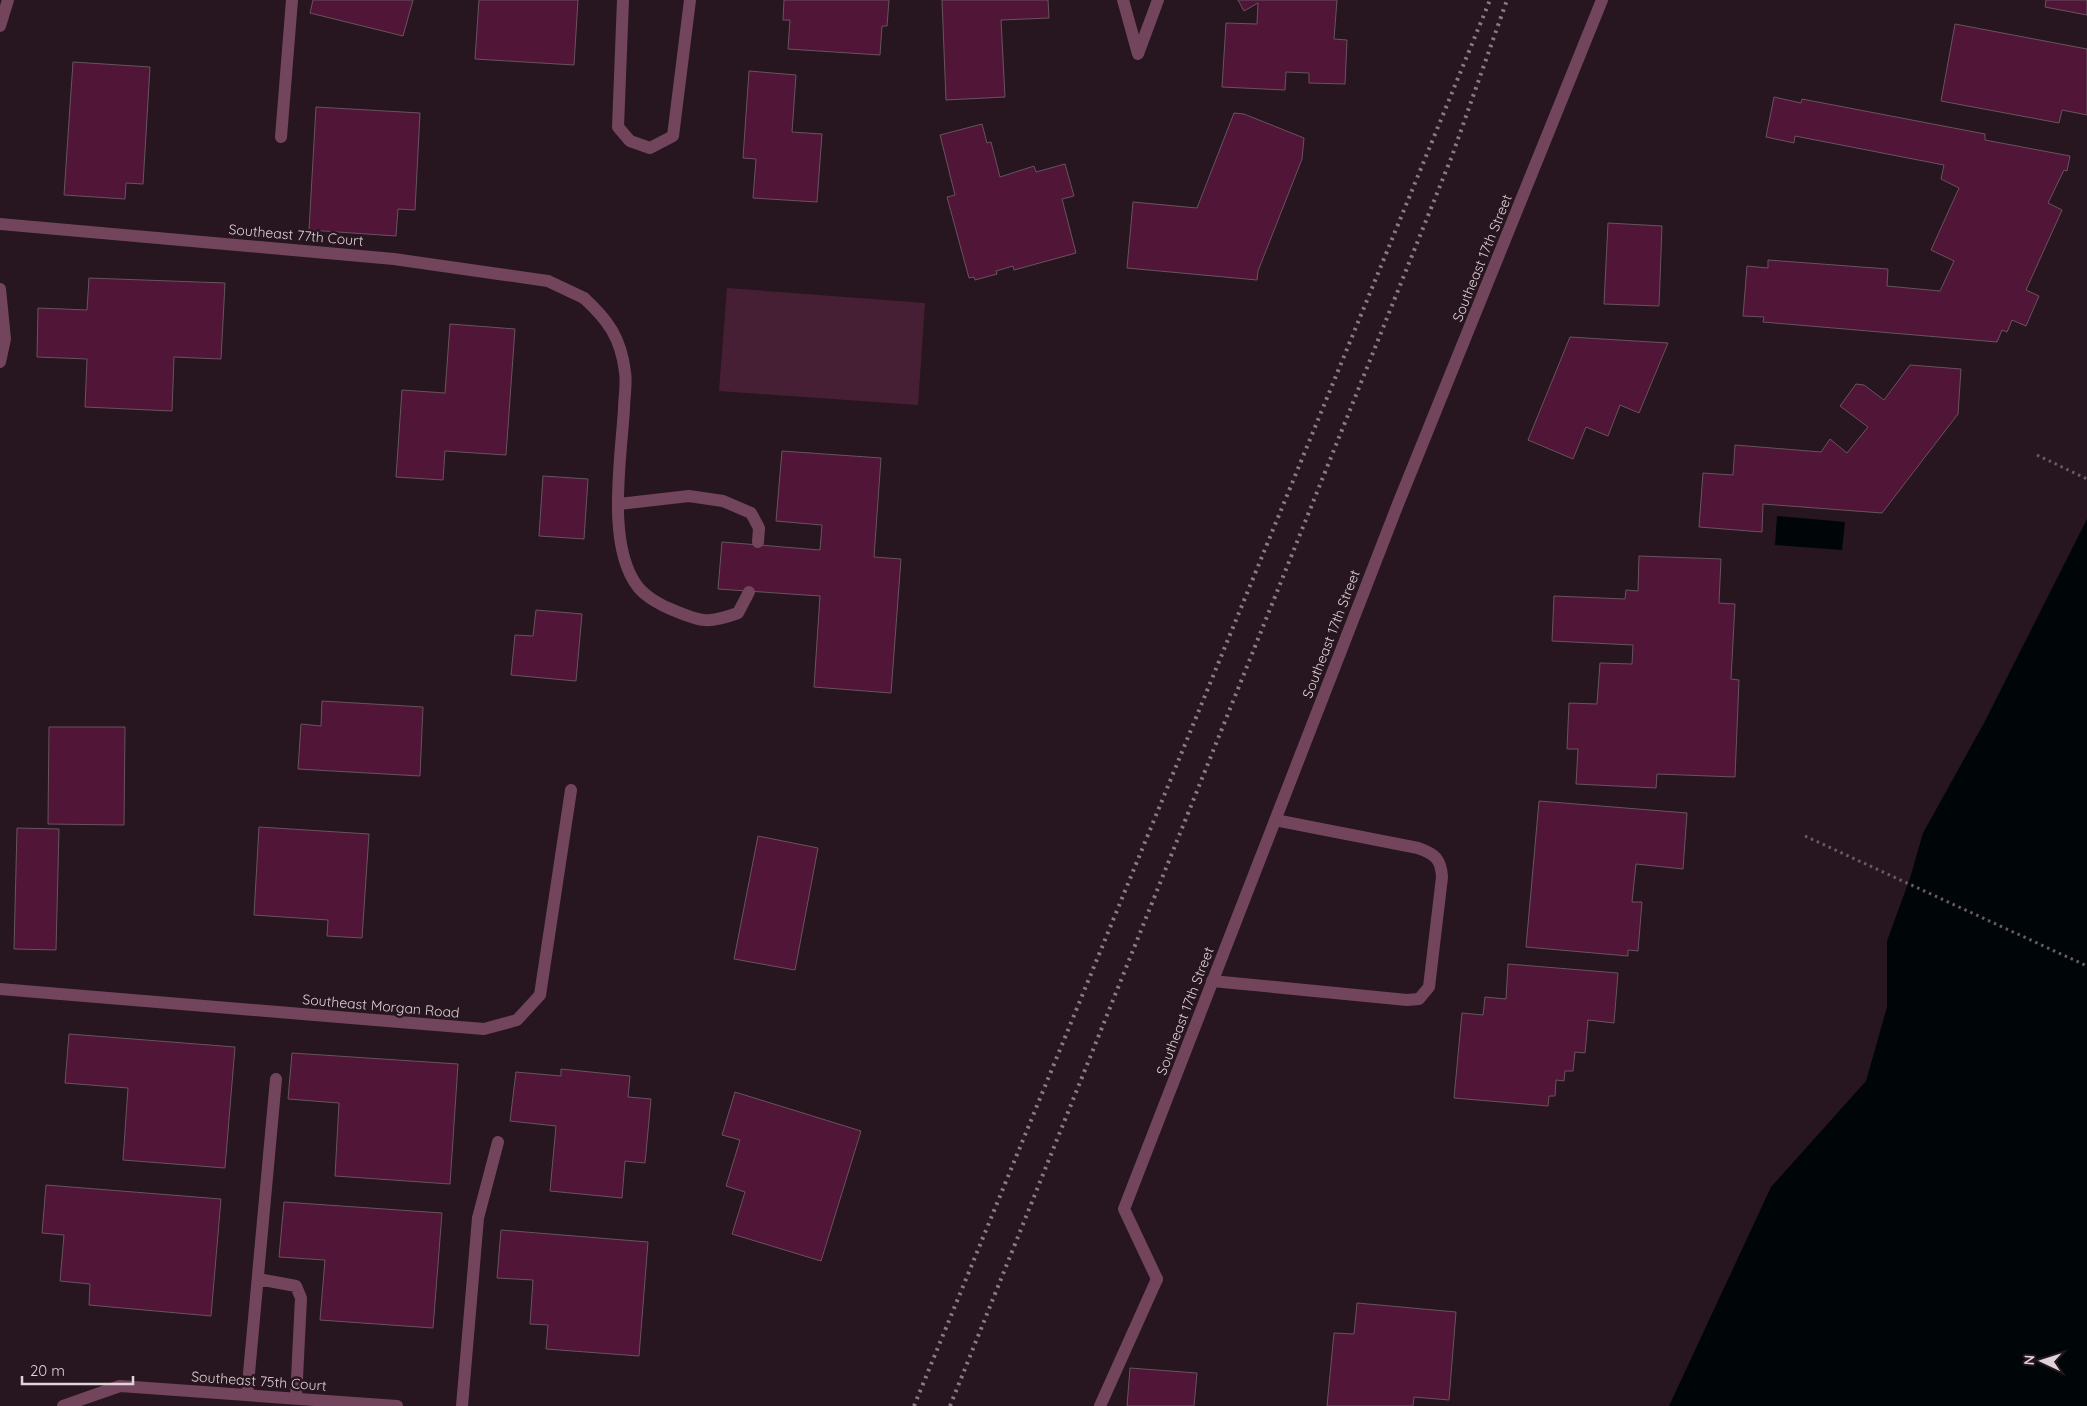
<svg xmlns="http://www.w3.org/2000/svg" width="2087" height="1406" font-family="Quicksand,sans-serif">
<rect width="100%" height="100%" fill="#27161f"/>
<!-- green -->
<path fill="#471f34" d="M727 288 925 303 918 405 719 391Z"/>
<!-- water -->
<path fill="#000607" d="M1777 516 1845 522 1842 550 1775 545Z
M2087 519V1406H1669L1771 1187 1866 1081 1887 1007V941L1910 878 1923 833 1984 723Z"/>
<!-- building -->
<path fill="#511538" stroke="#68535d" d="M313 0H413L403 36 310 13Z
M479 0H578L574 65 475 59Z
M784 0H889L887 26H882L880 55 788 49 790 20H783Z
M942 0H1048L1049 18 1001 20 1005 97 946 100Z
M1238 0H1337L1334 39 1347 40 1345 84 1309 83V73L1286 72 1285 90 1222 87 1226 23 1257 24 1258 3 1244 11Z
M2046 0H2087V15L2045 7Z
M1955 24 2087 49V115L2062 110 2059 123 1941 101Z
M73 62 150 67 143 184 126 183 125 199 64 195Z
M749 71 796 75 792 132 822 134 817 202 753 198 756 159 743 158Z
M1774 97 1801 103 1802 99 1985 134V140L2070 156 2067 171 2064 170 2048 203 2062 210 2026 290 2039 296 2026 326 2012 320 2007 332 2002 330 1997 342 1763 322 1764 317 1743 316 1747 266 1768 268V260L1888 269 1887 286 1940 291 1954 261 1931 250 1959 188 1941 179 1944 165 1795 136 1794 143 1766 137Z
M316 107 420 113 415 210 398 209 396 236 309 230Z
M1234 113 1244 114 1304 138 1302 159 1258 271 1257 280 1127 268 1133 202 1197 208Z
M982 124 987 143 991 142 1000 177 1034 166 1036 172 1065 164 1074 196 1062 199 1076 253 1014 270 1013 266 996 271 997 274 975 280 974 277 969 278 947 197 955 195 940 135Z
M1608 223 1662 226 1659 306 1604 304Z
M89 278 225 283 221 359 174 357 172 411 85 407 87 359 37 357 38 308 87 310Z
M450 324 515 329 506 455 445 451 443 480 396 477 402 390 445 393Z
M1570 337 1668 343 1639 413 1620 405 1608 436 1586 427 1573 459 1528 440Z
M1910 365 1961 369 1958 414 1882 513 1763 504 1762 532 1699 527 1703 473 1733 475 1735 445 1821 452 1830 439 1847 453 1868 427 1840 406 1856 384 1864 385 1884 400Z
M782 451 881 458 874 557 901 559 891 693 814 687 820 596 718 589 722 542 820 550 822 525 776 521Z
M543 476 588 479 584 539 539 536Z
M1639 556 1721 559 1719 603 1735 604 1731 679 1739 680 1735 777 1657 774 1656 788 1576 784 1578 749H1567L1569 703 1597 704 1600 663 1632 664 1633 645 1552 641 1554 596 1625 599 1626 590 1638 591Z
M536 610 582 614 576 681 511 675 515 635 533 636Z
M322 701 423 707 420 776 298 769 301 724 321 726Z
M49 727H125L124 825 48 824Z
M1539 801 1687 813 1683 869 1636 864 1632 902H1642L1638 951 1628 950V956L1526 947Z
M259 827 369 834 362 938 327 936 328 920 254 915Z
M17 828 59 829 56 950 14 949Z
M758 836 818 848 795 970 734 959Z
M1508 964 1618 973 1614 1023 1588 1020 1585 1053 1575 1052 1573 1071H1565L1564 1081 1556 1080 1555 1096H1549L1548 1106 1454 1098 1462 1013 1483 1015 1485 997 1506 999Z
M69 1034 235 1047 225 1168 123 1160 128 1088 65 1083Z
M292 1053 458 1064 450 1184 335 1176 339 1103 288 1099Z
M561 1069 630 1076 628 1097 651 1099 645 1163 625 1161 622 1198 550 1191 556 1126 510 1121 516 1072 561 1076Z
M735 1092 861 1131 821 1261 732 1234 745 1192 726 1186 740 1140 722 1135Z
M46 1185 221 1199 211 1316 89 1305 90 1284 60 1281 64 1235 42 1233Z
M284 1202 442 1213 433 1328 320 1320 325 1260 279 1257Z
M501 1230 648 1242 639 1356 546 1349 548 1325 530 1324 533 1280 497 1278Z
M1357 1303 1456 1312 1449 1400 1414 1397 1413 1406H1327L1334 1333 1354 1334Z
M1130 1368 1197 1373 1194 1406H1127Z"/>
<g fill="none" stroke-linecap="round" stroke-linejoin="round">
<!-- path -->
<path stroke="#6a5b62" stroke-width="3" stroke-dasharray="2.5 4" stroke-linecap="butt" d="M2037 455 2087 479
M1805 836 2087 966"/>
<!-- service -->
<path stroke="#73455c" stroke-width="12" d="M623 0 618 127 630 141 650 148 673 136 690 0
M281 137 292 0
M0 289 5 339 0 362
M584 298C608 320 621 338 625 372 627 383 624 397 624 409 621 459 606 546 638 587 646 597 662 606 673 610 701 622 708 624 738 613L749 592
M619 504 689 496 723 501 751 513 759 528 758 542
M1212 981 1407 1000 1419 999 1429 987 1442 877C1441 859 1435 854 1418 848L1275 820
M258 1279 296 1286 301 1298 296 1398
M247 1395 276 1079
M462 1406 478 1218 498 1142
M1100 1406 1157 1279"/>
<!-- minor -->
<path stroke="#73455c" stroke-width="12" d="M1123 0 1138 54 1158 0
M0 224 394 259 548 281 584 298
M0 989 484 1029 517 1020 540 995 571 790
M1157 1279 1124 1209 1398 504 1602 0
M63 1406 120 1386 397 1406"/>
<!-- tertiary -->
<path stroke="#73455c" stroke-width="12" d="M0 26 8 0"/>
<!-- rail -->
<path stroke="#897b82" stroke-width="4" stroke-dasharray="2.5 5" stroke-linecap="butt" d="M914 1406 1490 0
M950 1406 1452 156 1507 0"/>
</g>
<g text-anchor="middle" stroke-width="5" stroke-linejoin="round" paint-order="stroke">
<!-- street labels -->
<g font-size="14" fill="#dfd3d8" stroke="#27161f">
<text transform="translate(296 235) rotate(5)" y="5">Southeast 77th Court</text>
<text transform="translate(1482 258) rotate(-68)" y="5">Southeast 17th Street</text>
<text transform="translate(1331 634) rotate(-69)" y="5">Southeast 17th Street</text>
<text transform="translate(381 1006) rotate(5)" y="5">Southeast Morgan Road</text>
<text transform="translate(1185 1011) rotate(-69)" y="5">Southeast 17th Street</text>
<text transform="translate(259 1381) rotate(4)" y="5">Southeast 75th Court</text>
</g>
</g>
<!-- north arrow -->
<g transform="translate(2042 1361) rotate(274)" stroke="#27161f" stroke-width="4" paint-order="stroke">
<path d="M0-4L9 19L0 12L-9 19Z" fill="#dfd3d8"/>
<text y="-8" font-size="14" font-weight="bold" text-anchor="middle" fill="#dfd3d8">N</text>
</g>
<!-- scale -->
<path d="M22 1376v8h111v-8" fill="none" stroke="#dfd3d8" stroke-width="2.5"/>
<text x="30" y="1376" font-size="15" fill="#dfd3d8" stroke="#27161f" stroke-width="4" paint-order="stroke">20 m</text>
</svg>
